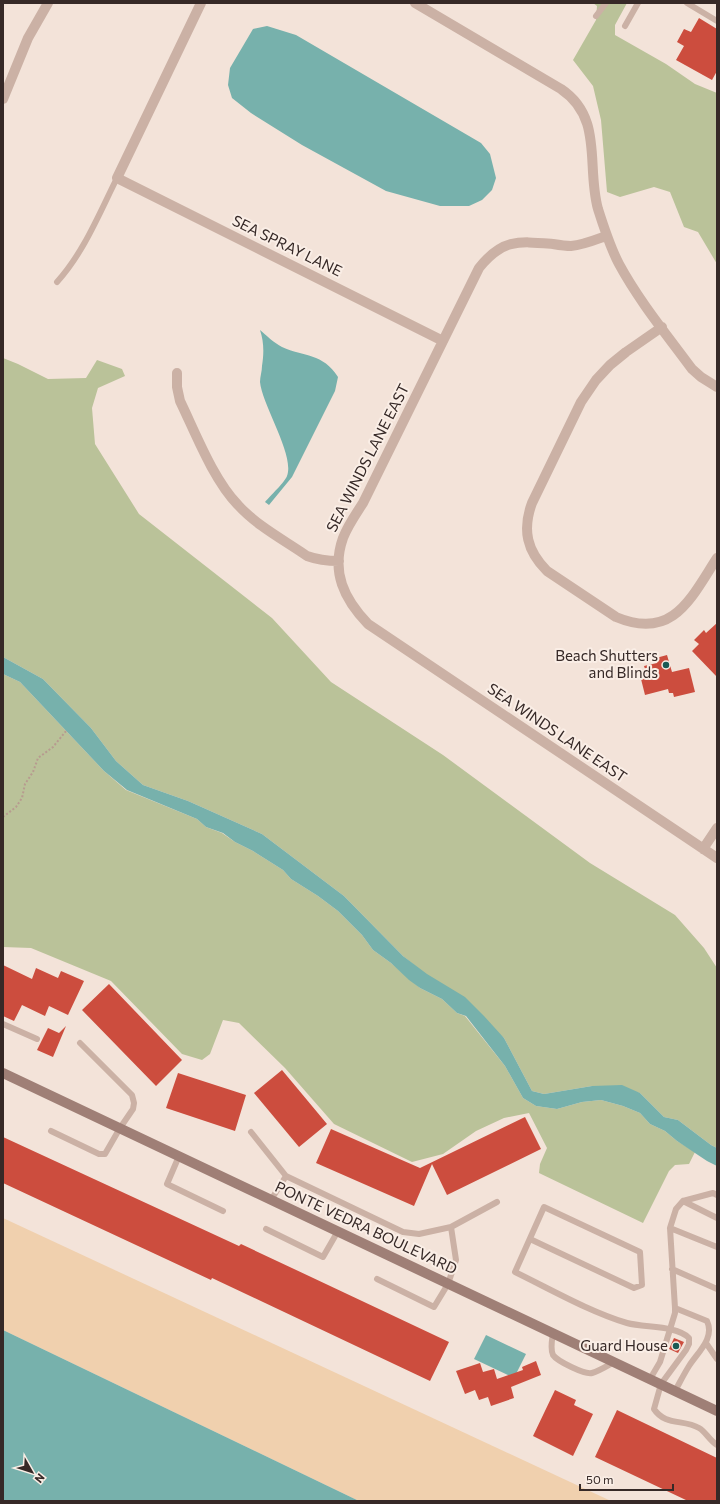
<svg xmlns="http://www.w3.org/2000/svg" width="720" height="1504" font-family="Commissioner,sans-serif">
<rect width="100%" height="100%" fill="#f3e3d9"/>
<!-- green -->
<path fill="#bac299" d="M593 3H627L615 25V35L666 64 695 84 717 93V264L698 232 684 227 670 192 654 187 620 197 607 192 601 120 593 86 573 60 596 20 597 6Z
M3 358 18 364 48 379 86 378 97 360 122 369 125 376 98 388 92 408 95 444 139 514 272 618 331 682 443 755 590 863 675 915 704 948 717 968V1148L711 1145 678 1120 664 1117 640 1093 592 1086 544 1094 532 1091 504 1038 403 956 344 896 262 834 188 801 143 785 116 761 91 728 43 679 3 657Z
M3 674 20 682 104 771 126 790 197 819 206 827 222 833 235 842 253 851 283 870 291 879 318 896 338 911 362 935 373 950 391 963 420 988 442 999 457 1013 465 1016 505 1066 523 1098 536 1106 557 1109 582 1102 601 1100 623 1106 640 1113 650 1124 665 1131 677 1141 695 1152 689 1164 675 1165 669 1171 643 1223 539 1173 540 1164 547 1148 529 1113 504 1118 476 1131 443 1154 412 1162 334 1124 285 1068 239 1023 223 1020 210 1054 202 1060 182 1054 111 981 31 948 3 947Z"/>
<!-- sand -->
<path fill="#f0d0ae" d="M3 1218 611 1501H359L3 1330Z"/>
<!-- water -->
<path fill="#77b1ac" d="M267 26 296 35 481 143 490 154 496 178 492 190 482 200 469 206H440L386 191 302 145 251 113 232 98 228 85 230 68 253 29Z
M260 330C266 335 274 343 282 347 304 357 323 353 338 377L335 391 292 477 269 505 265 502C270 496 285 482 287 476 295 455 262 405 260 382 260 377 262 371 262 366 264 353 264 342 260 330Z
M3 657 43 679 91 728 116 761 143 785 188 801 262 834 344 896 403 956 427 974 465 997 484 1016 504 1038 532 1091 544 1094 592 1086 622 1085 640 1093 664 1117 678 1120 711 1145 717 1148V1166L707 1161 677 1141 665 1131 650 1124 640 1113 623 1106 601 1100 582 1102 557 1109 536 1106 523 1098 505 1066 466 1016 457 1013 442 999 420 988 409 980 391 963 373 950 362 935 338 911 318 896 291 879 283 870 253 851 235 842 223 833 206 827 197 819 127 790 104 771 20 682 3 674Z
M3 1330 359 1501H3Z
M486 1335 526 1354 514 1378 474 1359Z"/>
<!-- building -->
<path fill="#cc4d3e" d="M699 18 717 29V71L712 80 676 60 684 46 677 42 684 29 691 32Z
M717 623V677L692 651 699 644 694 640 704 630 706 633Z
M667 655 672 672 689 668 695 692 674 697 673 693H669L668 689 645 695 639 671 645 669 644 666 657 663 656 658Z
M3 965 32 979 36 968 58 978 61 971 84 981 68 1015 49 1006 45 1016 22 1005 14 1021 3 1016Z
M109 984 182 1060 156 1086 82 1010Z
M66 1026 53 1057 37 1050 48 1028 59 1033Z
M282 1070 327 1124 299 1147 254 1093Z
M178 1073 246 1095 235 1131 166 1108Z
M525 1117 541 1149 447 1195 432 1164 414 1206 316 1163 331 1129 420 1168Z
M3 1137 239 1246 241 1244 449 1342 430 1381 212 1278 211 1280 3 1183Z
M674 1338 684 1342 678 1353 669 1349Z
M536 1361 541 1375 511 1387 514 1398 491 1406 488 1397 479 1400 475 1390 465 1394 456 1371 480 1363 483 1372 494 1369 497 1379 523 1370 522 1367Z
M555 1390 576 1400 574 1405 593 1414 573 1456 533 1436Z
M617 1410 717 1458V1501H688L595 1457Z"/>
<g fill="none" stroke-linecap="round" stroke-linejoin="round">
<!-- path -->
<path stroke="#b79b8f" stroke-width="2" stroke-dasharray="2 2" stroke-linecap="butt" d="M3 817 16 807 22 798 25 784 33 772 38 758 53 747 66 731"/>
<!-- lane -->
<path stroke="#cbb1a5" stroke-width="6" d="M687 3 717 21
M596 16 606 3
M625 26 638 3
M57 282C84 252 99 214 117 178
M3 1024 37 1039
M51 1131 99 1154H105L120 1128 133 1109 134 1103 132 1095 80 1043
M251 1132 286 1176 403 1232 419 1234 451 1227 456 1260 448 1284 434 1307 377 1279
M179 1156 167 1184 223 1211
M271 1200 286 1176
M683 1201 717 1218
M451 1227 497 1202
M670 1228 717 1247
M266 1229 323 1257 338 1231
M530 1239 634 1288 642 1285 640 1252 544 1207 515 1272C550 1289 590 1312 627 1323 645 1328 676 1325 689 1338V1344L686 1350 661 1384 654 1409C665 1426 684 1419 699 1428 706 1432 709 1440 717 1445
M672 1269 717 1289
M675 1308 670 1228 676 1209 683 1201 713 1193 717 1195
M553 1333C552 1340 550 1349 553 1355 557 1361 585 1375 592 1373 599 1371 607 1366 614 1362
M706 1343 717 1359
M650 1379 660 1362 675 1313V1308L707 1321C715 1338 698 1352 689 1366 684 1374 680 1382 675 1391"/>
<!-- street -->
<path stroke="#cbb1a5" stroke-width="10" d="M201 3 117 178 443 341
M415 3 561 89C604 118 586 166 598 209 604 228 610 247 619 264 639 301 667 335 692 369L701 377 717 387
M3 99 28 38 48 3
M606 236C595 240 583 245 571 246 565 246 559 245 553 244 518 241 502 239 479 268L363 503C356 514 348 525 343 538 331 572 344 599 368 624L717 858
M662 327 626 352 610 365 596 380 581 402 532 503C522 530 527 551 547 571L616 617C673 641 691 598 717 558
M177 373V387L180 401C196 434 213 479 238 505 257 526 284 540 307 556 318 560 327 561 339 561
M703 849 717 828"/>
<!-- secondary -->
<path stroke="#9f7f76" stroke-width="10" d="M3 1073 717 1411"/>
</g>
<!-- markers -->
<g fill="#1a5a55" stroke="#faeee6" stroke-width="1.5">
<circle cx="666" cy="665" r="4"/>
<circle cx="676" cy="1346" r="4"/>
</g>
<g text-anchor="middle" stroke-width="4" stroke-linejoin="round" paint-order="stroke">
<!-- street labels -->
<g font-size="15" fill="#362927" stroke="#faeee6">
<text transform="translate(287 246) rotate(26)" y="5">SEA SPRAY LANE</text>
<text transform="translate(368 458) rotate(-63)" y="5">SEA WINDS LANE EAST</text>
<text transform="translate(557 733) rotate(34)" y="5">SEA WINDS LANE EAST</text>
<text transform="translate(366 1228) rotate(25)" y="5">PONTE VEDRA BOULEVARD</text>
</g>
<!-- poi labels -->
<g font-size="15" fill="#362927" stroke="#faeee6" text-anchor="end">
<text x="658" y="661">Beach Shutters<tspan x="658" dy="17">and Blinds</tspan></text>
<text x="668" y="1351">Guard House</text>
</g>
</g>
<!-- border -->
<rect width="720" height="1504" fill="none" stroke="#362927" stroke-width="8"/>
<!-- north arrow -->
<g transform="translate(32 1472) rotate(129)" stroke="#faeee6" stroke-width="3" paint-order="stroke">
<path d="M0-3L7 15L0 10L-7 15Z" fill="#362927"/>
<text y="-6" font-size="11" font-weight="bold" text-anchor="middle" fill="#362927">N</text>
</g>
<!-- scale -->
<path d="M580 1484v6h93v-6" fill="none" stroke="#362927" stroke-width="2"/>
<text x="586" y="1484" font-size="12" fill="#362927" stroke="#faeee6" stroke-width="3" paint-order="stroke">50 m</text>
</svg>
